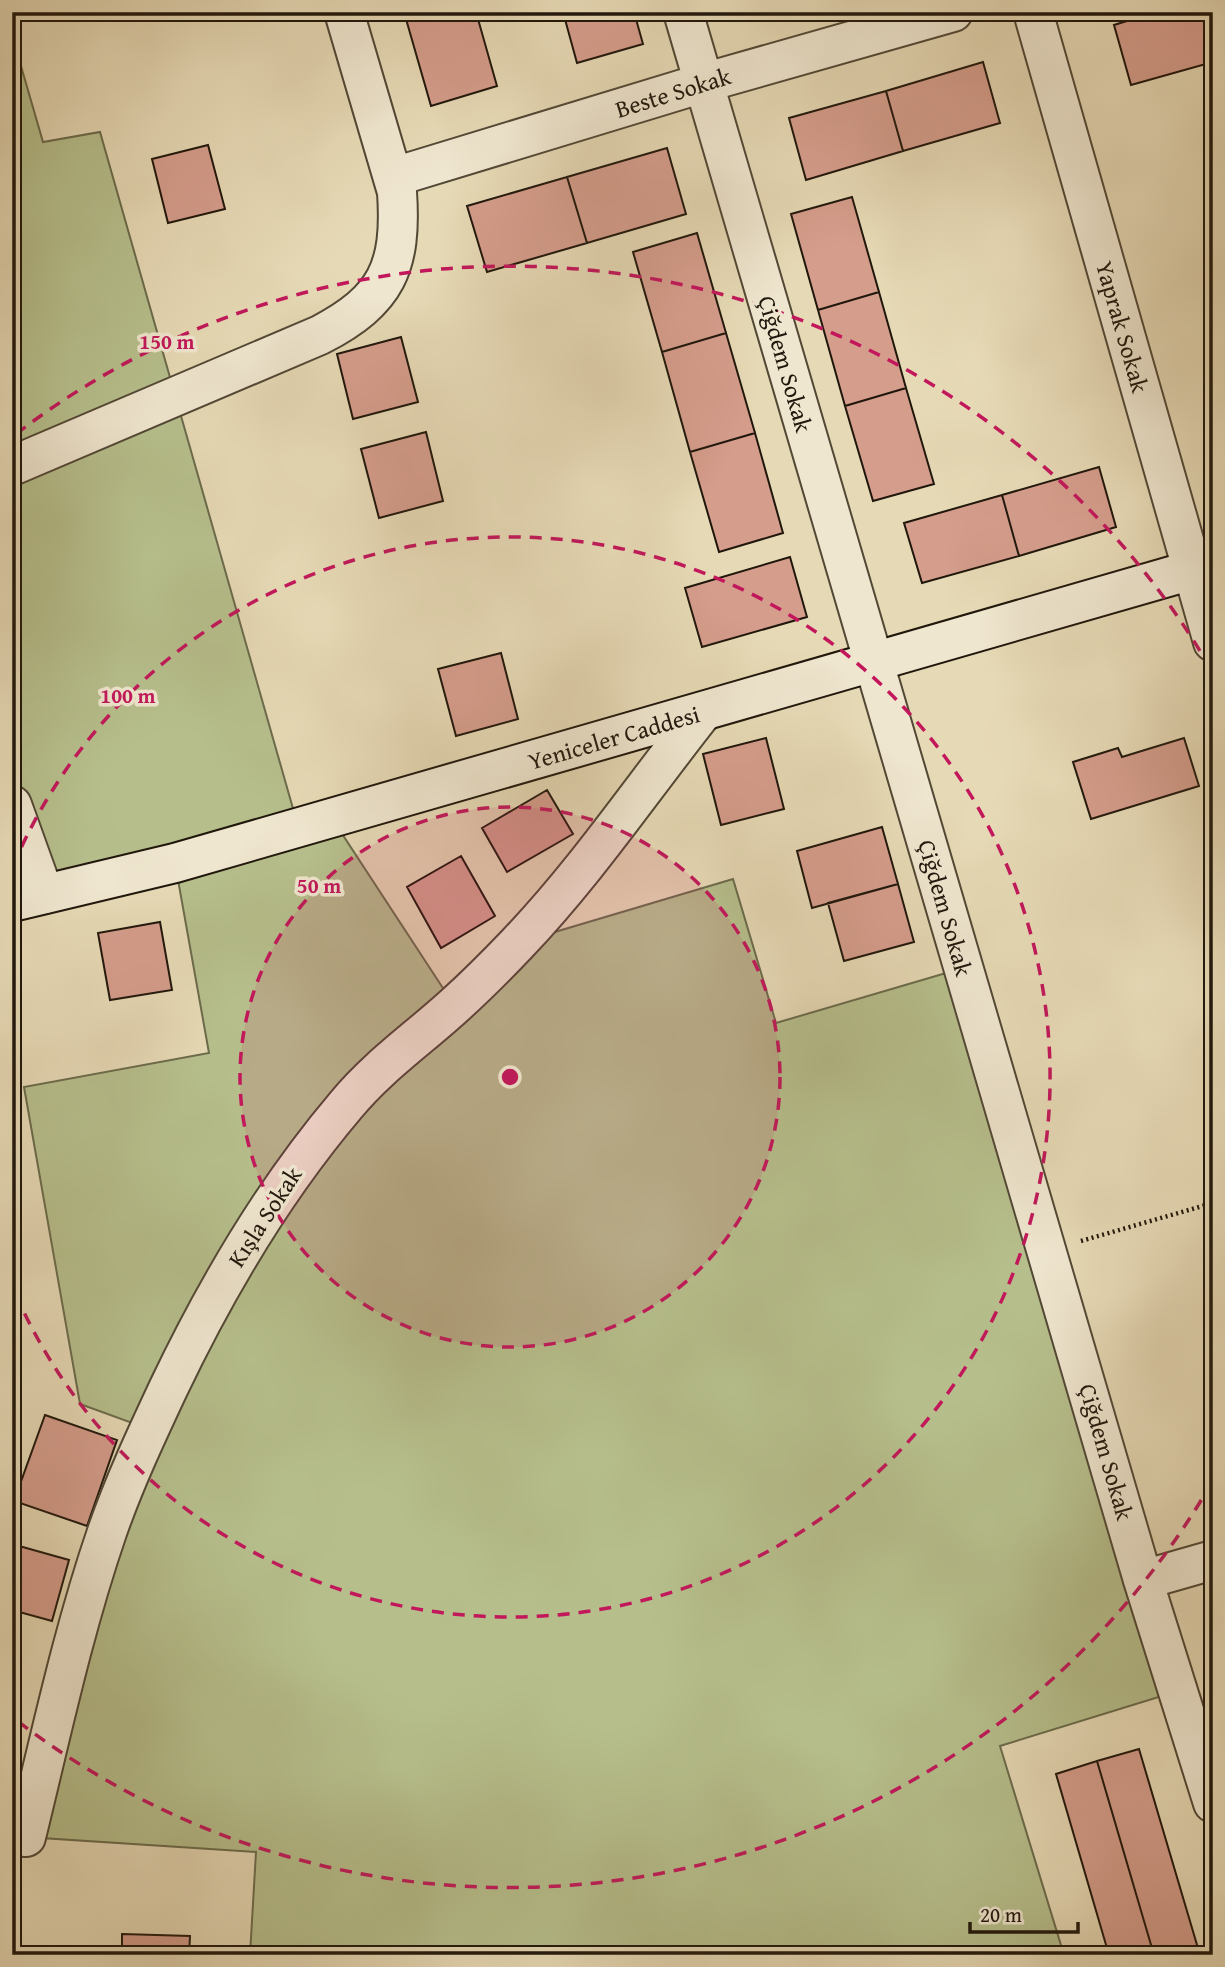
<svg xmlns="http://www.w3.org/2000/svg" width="1225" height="1967" font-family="'Gentium Book Plus',serif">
<rect width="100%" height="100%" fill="#e6d9b5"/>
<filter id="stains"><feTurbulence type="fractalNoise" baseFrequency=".00286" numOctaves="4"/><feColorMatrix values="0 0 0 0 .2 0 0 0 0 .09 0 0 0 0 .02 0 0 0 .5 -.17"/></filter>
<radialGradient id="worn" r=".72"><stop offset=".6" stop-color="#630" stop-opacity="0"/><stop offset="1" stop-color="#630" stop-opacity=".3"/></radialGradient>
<!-- green -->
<path fill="#b6bf8c" stroke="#6b6b4c" stroke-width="2" d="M12 35 43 142 100 132 298 826 331 817 454 1005 518 943 733 879 776 1023 963 968 1178 1691 1000 1746 1064 1955H250L256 1852 26 1837 149 1429 80 1404 24 1087 209 1053 175 863 44 894 12 805Z"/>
<!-- building -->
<path fill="#d59d8c" stroke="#20170c" stroke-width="2" d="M404 12H476L497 86 431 106Z
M563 12H634L643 44 577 63Z
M1156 12H1213V62L1131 85 1114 25Z
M983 62 1000 123 903 151 886 91Z
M886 91 903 151 806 180 789 118Z
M208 145 225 209 168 223 152 159Z
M667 148 686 214 587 243 567 177Z
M567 177 587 243 487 272 467 206Z
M852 197 879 292 818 310 791 214Z
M697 233 726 333 662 352 633 252Z
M879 292 906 388 845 406 818 310Z
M726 333 755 433 690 452 662 352Z
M401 337 418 402 353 419 337 354Z
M906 388 934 484 873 501 845 406Z
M426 432 443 501 379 518 361 449Z
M755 433 783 533 719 552 690 452Z
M1099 467 1116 527 1019 556 1002 495Z
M1002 495 1019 556 922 583 904 523Z
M790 557 807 617 702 647 685 588Z
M501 653 518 719 456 736 438 669Z
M766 738 784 809 721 825 703 754Z
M1184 738 1199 786 1091 819 1073 762 1118 748 1122 757Z
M547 790 573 834 507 872 482 828Z
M882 827 898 884 812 908 797 851Z
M461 856 495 916 441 948 407 887Z
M898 884 914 942 844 961 828 903Z
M160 922 172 990 110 1000 98 933Z
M45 1415 117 1440 87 1526 14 1501Z
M12 1544 69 1560 52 1621 12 1610Z
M1139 1749 1200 1955H1154L1097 1761Z
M1097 1761 1154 1955H1109L1056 1774Z
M122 1934 190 1936 189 1955H122Z"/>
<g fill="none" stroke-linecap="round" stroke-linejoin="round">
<!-- street casing -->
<g stroke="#524836" stroke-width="42">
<path id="street" d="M683 12 1143 1580 1213 1803
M1033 12 1213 642
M394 177 703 83 953 12
M12 466 320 335C387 300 402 267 397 192L344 12
M12 805 44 894
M1143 1580 1213 1560
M12 1836 26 1837C51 1735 73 1631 107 1532 124 1483 146 1436 168 1389 216 1288 273 1191 346 1105 377 1067 419 1038 455 1005 476 986 497 965 517 944 585 873 641 790 702 713"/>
</g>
<!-- secondary casing -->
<g stroke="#20170c" stroke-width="42">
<path id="secondary" d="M12 902 175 863 1213 564"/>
</g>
<!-- path -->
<path stroke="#20170c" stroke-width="4.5" stroke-dasharray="2 3.5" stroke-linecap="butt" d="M1081 1241 1213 1203"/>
<!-- street -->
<use href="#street" stroke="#efe6cf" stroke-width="38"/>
<!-- secondary -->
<use href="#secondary" stroke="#efe6cf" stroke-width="38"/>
</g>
<!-- distance rings -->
<circle cx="510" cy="1077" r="270" fill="#c2185b" fill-opacity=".12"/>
<g fill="none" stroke="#c2185b" stroke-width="3.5" stroke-dasharray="12 9">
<circle cx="510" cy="1077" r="270"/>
<path d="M13 866A540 540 0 1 1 13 1288"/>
<path d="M1212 1482A811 811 0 0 1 16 1720M16 434A811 811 0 0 1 1212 671"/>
</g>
<g text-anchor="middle" stroke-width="7" stroke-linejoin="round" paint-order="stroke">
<!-- street labels -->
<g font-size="24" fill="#20170c" stroke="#efe6cf">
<text transform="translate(673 93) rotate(-17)" y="8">Beste Sokak</text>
<text transform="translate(1122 327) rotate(74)" y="8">Yaprak Sokak</text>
<text transform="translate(785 364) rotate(74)" y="8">Çiğdem Sokak</text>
<text transform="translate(614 738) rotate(-16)" y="8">Yeniceler Caddesi</text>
<text transform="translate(945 908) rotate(74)" y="8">Çiğdem Sokak</text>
<text transform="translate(265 1217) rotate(-57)" y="8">Kışla Sokak</text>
<text transform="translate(1106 1452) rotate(74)" y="8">Çiğdem Sokak</text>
</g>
</g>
<circle cx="510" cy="1077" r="10" fill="#c2185b" stroke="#efe6cf" stroke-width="3.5"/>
<g font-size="21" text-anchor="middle" font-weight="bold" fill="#c2185b" stroke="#efe6cf" stroke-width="7" stroke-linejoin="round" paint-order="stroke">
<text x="167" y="349">150 m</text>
<text x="128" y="703">100 m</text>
<text x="319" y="893">50 m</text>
</g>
<!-- margin -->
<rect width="1225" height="1967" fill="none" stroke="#e6d9b5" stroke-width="42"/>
<rect x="14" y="14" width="1197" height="1939" fill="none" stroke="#20170c" stroke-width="3.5"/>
<rect x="21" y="21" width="1183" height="1925" fill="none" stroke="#20170c" stroke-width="2"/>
<!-- scale -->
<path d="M970 1922v10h108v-10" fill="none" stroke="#20170c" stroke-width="3.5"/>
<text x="980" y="1922" font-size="21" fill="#20170c" stroke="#efe6cf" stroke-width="5" paint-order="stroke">20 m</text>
<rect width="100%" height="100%" filter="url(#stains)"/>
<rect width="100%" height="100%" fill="url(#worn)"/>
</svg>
